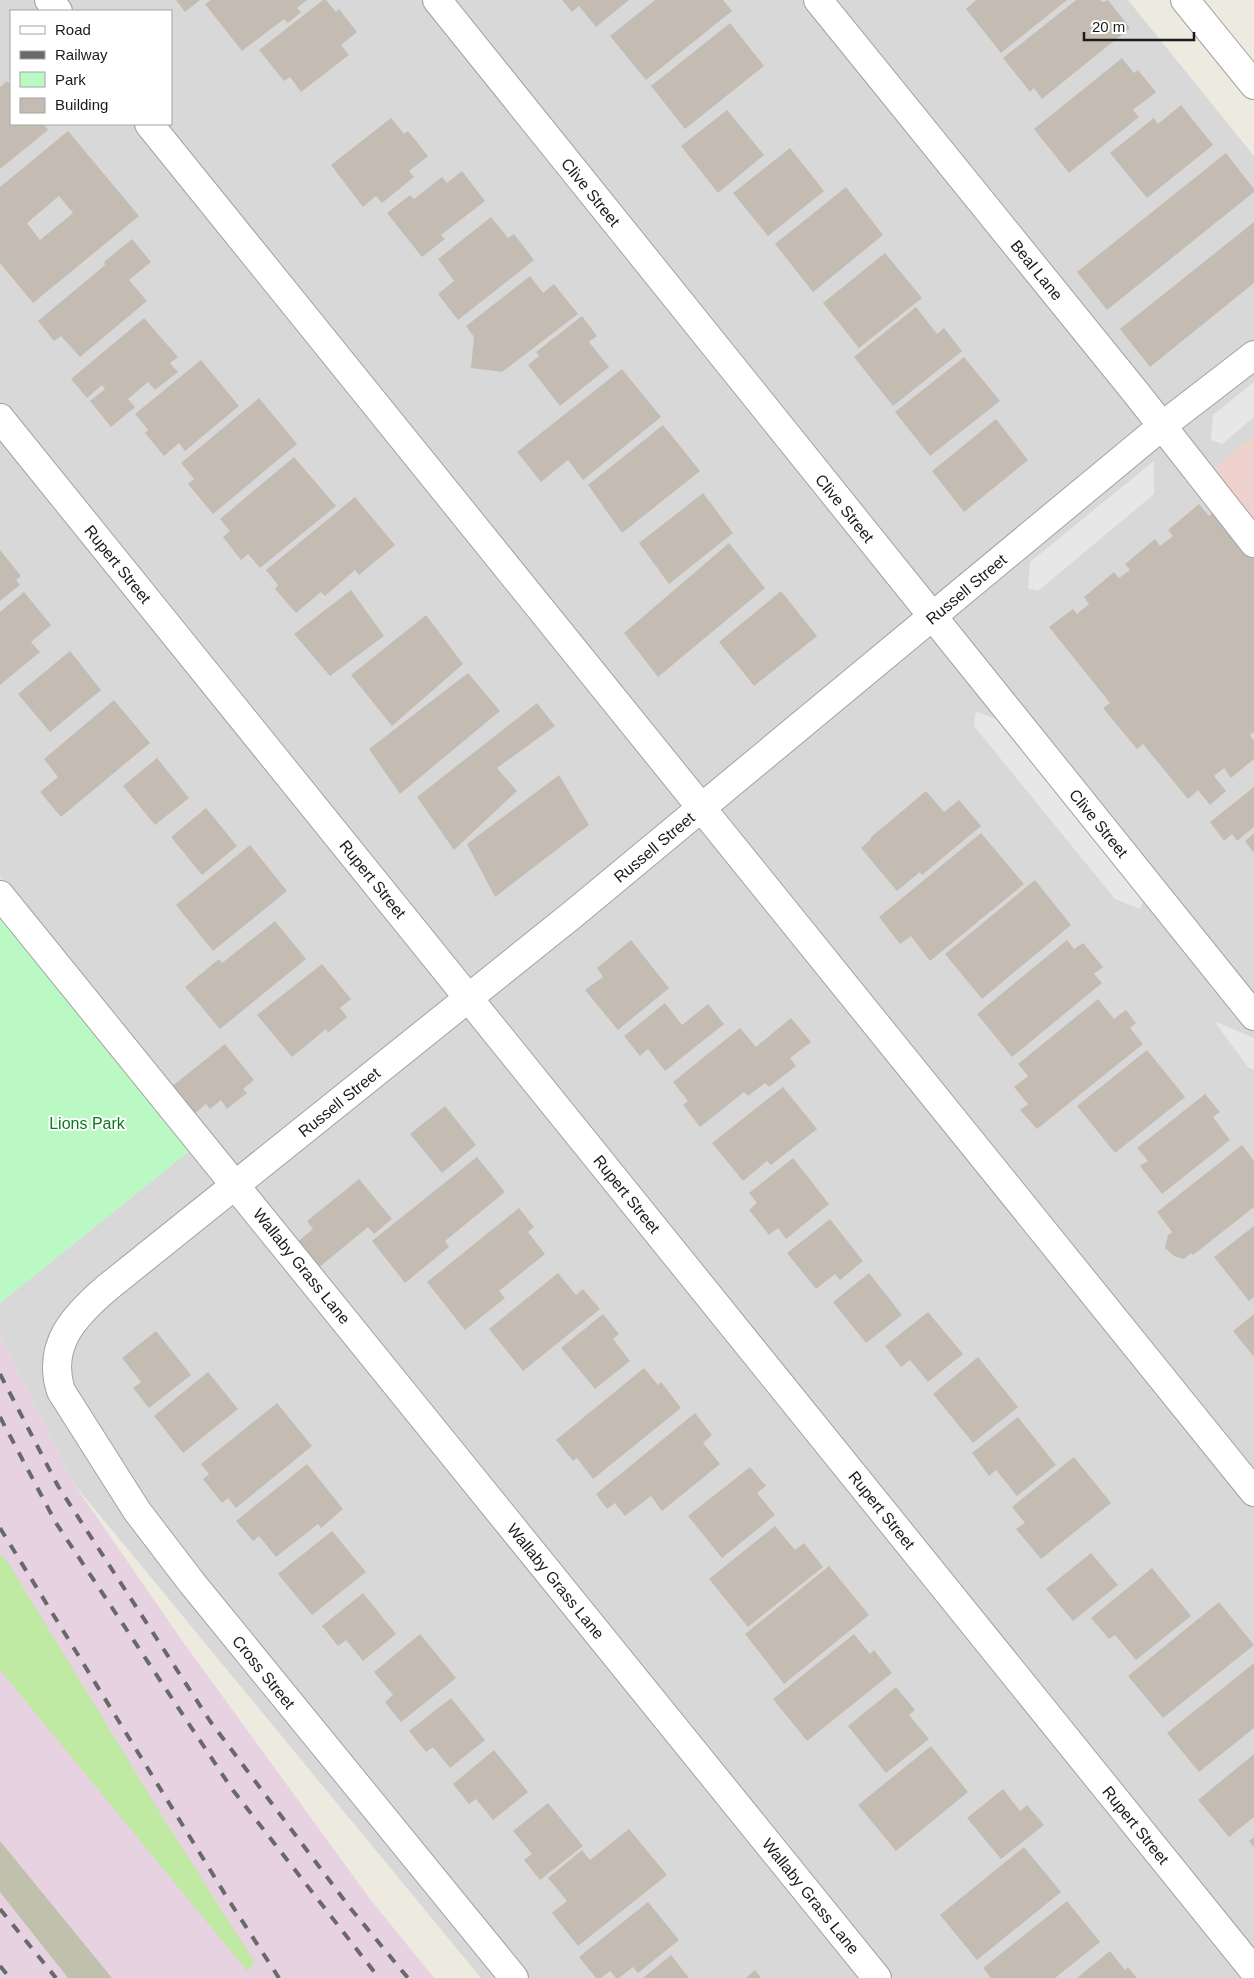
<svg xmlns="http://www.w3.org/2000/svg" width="1254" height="1978" font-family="Arial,sans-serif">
<rect width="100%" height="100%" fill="#edeae0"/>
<!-- residential -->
<path fill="#d9d8d8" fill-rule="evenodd" d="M0 0H1128L1254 156V436L1199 481 1254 550V1978H481L74 1484 0 1335V1303L208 1136 0 877ZM11 11H171V124H11Z"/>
<!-- commercial -->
<path fill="#efd2ce" d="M1254 436V550L1198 481Z"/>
<!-- industrial -->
<path fill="#e6d2e1" d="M0 1335 74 1484 183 1642 370 1899 434 1978H0Z"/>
<!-- construction -->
<path fill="#bfc1ac" d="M0 1841 112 1978H68L0 1892Z"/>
<!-- grass -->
<path fill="#c0e9a4" d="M0 1553 9 1564 164 1819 255 1963 247 1971 0 1670Z"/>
<!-- park -->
<path fill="#baf9c4" d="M0 877 208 1136 0 1303Z"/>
<!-- parking -->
<path fill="#e7e7e7" d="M1254 382V417L1222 444 1211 440 1213 415Z
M1154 461V494L1038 591 1028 588 1030 562Z
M976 711 1006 723 1145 895 1140 909 1115 899 974 726Z
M1214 1021 1254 1038V1070L1248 1067Z"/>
<!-- building -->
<path fill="#c4bcb3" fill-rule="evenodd" d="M176 0H200L185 12Z
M211 0H307L297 8 301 12 288 23 284 19 242 51 205 4Z
M323 0H326L336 12 339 9 357 32 341 45 349 55 301 92 290 77 284 81 259 50Z
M562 0H629L596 27 579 6 572 12Z
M655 0H723L732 11 646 80 610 36Z
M976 0H1067L1001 53 966 9Z
M1076 0H1100L1102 2 1108 0 1130 28 1042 99 1034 88 1030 92 1003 58Z
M730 23 764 66 685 129 651 86Z
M1122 58 1134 73 1138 70 1156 92 1133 110 1139 117 1069 173 1034 129Z
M7 81 11 85V124H43L48 130 0 169V87Z
M1181 105 1213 145 1147 198 1110 153 1154 118 1158 124Z
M727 110 764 155 718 193 681 146Z
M391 118 404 134 408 131 428 156 409 171 414 177 382 203 376 196 363 207 331 165Z
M68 131 139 216 33 303 0 263V187ZM59 196 73 213 40 240 27 223Z
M790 148 824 191 768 236 733 193Z
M1226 153 1254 189V192L1107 310 1077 272Z
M462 171 485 201 441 235 445 239 422 257 387 213 410 195 414 199 442 177 447 183Z
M846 187 883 235 813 292 775 244Z
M491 217 508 238 514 234 534 260 458 320 438 294 454 281 438 259Z
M1254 222V283L1150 367 1120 329Z
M132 239 151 262 129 280 147 301 80 357 61 336 54 341 38 321 105 265 104 262Z
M885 253 922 298 859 348 823 303Z
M530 276 543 293 554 284 578 314 502 372 471 368 474 337 466 326Z
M916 307 937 334 944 328 962 351 893 406 854 357Z
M582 316 597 336 589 342 609 367 560 406 528 365 539 356 536 352Z
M144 318 178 357 170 363 178 372 155 390 148 382 128 399 135 407 111 427 90 401 105 389 102 385 87 398 71 379Z
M964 357 1000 401 930 456 895 412Z
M201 360 239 406 185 451 179 443 164 456 145 433 148 430 135 414Z
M622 369 661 417 583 480 568 460 541 482 517 452Z
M259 398 297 444 213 514 188 484 194 479 181 463Z
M996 419 1028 460 964 512 932 471Z
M663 425 700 471 622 533 588 485Z
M294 457 336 506 260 568 248 554 241 560 223 537 230 531 220 519Z
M703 493 733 533 669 584 639 543Z
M355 497 395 545 359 575 355 570 325 596 321 592 296 613 275 589 278 585 266 570Z
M1199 504 1209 516 1215 511 1254 559V732L1250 735 1254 741V759L1231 778 1224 768 1214 776 1226 791 1210 805 1198 790 1188 799 1143 744 1137 749 1103 708 1110 703 1049 627 1073 609 1077 614 1089 604 1084 597 1114 572 1119 578 1130 570 1125 564 1155 539 1160 546 1173 536 1168 530Z
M729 543 765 588 658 677 624 633Z
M0 550 21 576 16 580 20 585 0 601Z
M351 590 384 636 330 676 294 634Z
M781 591 817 636 754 686 719 642Z
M24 592 51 625 31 642 40 652 0 685V612Z
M426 615 463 664 392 726 351 675Z
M70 651 101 690 50 732 18 694Z
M468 673 500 711 400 794 369 749Z
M114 700 150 743 61 817 40 792 58 777 44 759Z
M537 703 555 726 497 768 517 791 454 850 417 797Z
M157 758 189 798 155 825 123 786Z
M559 775 589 825 495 897 467 844Z
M1254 787V827L1237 841 1232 834 1224 841 1210 822Z
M926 791 944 812 959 800 981 826 922 875 920 872 897 891 861 848 871 839 870 838Z
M206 808 237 846 202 875 171 837Z
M981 833 1024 884 930 961 911 936 900 944 879 917Z
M1254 833V853L1245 841Z
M250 845 287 891 213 951 176 905Z
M1035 880 1071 925 982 999 945 954Z
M275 921 306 959 220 1029 185 987 219 959 222 963Z
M631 940 669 988 618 1030 585 990 603 977 597 968Z
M1067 940 1074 949 1083 943 1103 967 1094 974 1102 983 1012 1057 977 1014Z
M322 964 351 999 340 1008 347 1017 328 1033 326 1029 292 1057 257 1015Z
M1098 999 1114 1019 1126 1010 1136 1023 1130 1028 1143 1044 1037 1129 1020 1110 1028 1104 1014 1087 1028 1076 1018 1064Z
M665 1003 682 1025 708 1004 724 1024 665 1071 648 1049 640 1056 624 1036Z
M791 1018 811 1042 790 1058 796 1066 769 1087 765 1083 748 1096 744 1092 700 1127 683 1105 688 1101 673 1082 740 1028 756 1047Z
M225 1044 254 1080 243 1089 247 1093 227 1109 221 1100 210 1109 206 1104 192 1116 170 1088Z
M1147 1050 1185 1097 1115 1153 1077 1106Z
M783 1087 817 1129 771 1165 767 1161 743 1181 712 1143Z
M1205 1094 1220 1112 1213 1117 1230 1140 1162 1194 1140 1166 1148 1161 1137 1148Z
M445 1106 476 1145 442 1173 410 1134Z
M1242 1145 1254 1161V1207L1193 1255 1191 1253 1184 1259 1174 1256 1165 1248 1168 1235 1172 1232 1157 1212Z
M477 1157 505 1192 445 1241 449 1247 405 1283 372 1241Z
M793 1158 829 1204 786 1239 778 1228 769 1235 749 1210 757 1203 749 1193Z
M359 1179 392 1219 374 1234 368 1227 317 1269 296 1243 313 1229 307 1221Z
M519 1208 534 1227 528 1232 545 1254 499 1291 505 1298 465 1330 427 1282Z
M830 1219 863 1261 840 1280 835 1274 816 1289 787 1253Z
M1254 1226V1297L1249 1301 1214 1257Z
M558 1273 576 1295 583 1289 600 1309 523 1371 489 1329Z
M869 1273 902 1315 866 1343 833 1302Z
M928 1312 963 1354 928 1382 910 1360 901 1367 885 1346Z
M603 1314 619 1334 613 1339 630 1361 595 1389 561 1348Z
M1254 1314V1357L1233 1331Z
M156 1331 191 1375 149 1408 133 1388 141 1382 122 1358Z
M978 1357 1018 1407 973 1443 933 1394Z
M644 1368 658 1385 661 1382 681 1408 593 1479 577 1458 573 1461 556 1440Z
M208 1372 238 1409 183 1453 154 1416Z
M277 1403 312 1446 236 1508 228 1498 222 1503 203 1479 209 1474 201 1464Z
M695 1413 712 1435 703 1443 720 1464 662 1511 651 1496 625 1516 615 1503 607 1509 596 1494Z
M1018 1417 1056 1465 1017 1496 996 1470 989 1476 972 1453Z
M1074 1457 1111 1503 1041 1559 1016 1529 1025 1523 1012 1507Z
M307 1464 343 1509 321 1528 318 1524 276 1557 259 1536 253 1541 236 1521Z
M750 1467 766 1486 757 1493 775 1515 722 1558 688 1516Z
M775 1526 795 1550 804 1543 823 1567 748 1627 709 1579Z
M332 1531 366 1572 312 1615 278 1574Z
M1091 1553 1118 1585 1073 1621 1046 1589Z
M829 1566 869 1615 784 1684 745 1634Z
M1152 1568 1191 1616 1136 1660 1115 1635 1109 1639 1091 1618Z
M363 1593 396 1634 363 1661 346 1640 338 1646 322 1626Z
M1219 1602 1254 1645 1163 1718 1128 1676Z
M420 1634 456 1678 401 1722 385 1702 393 1695 374 1672Z
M854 1634 870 1654 874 1650 892 1673 807 1741 773 1699Z
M1254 1663V1728L1199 1772 1167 1733Z
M896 1687 915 1710 909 1715 929 1739 886 1773 848 1726Z
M451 1698 485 1740 450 1768 433 1747 426 1752 409 1731Z
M931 1746 968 1792 896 1851 858 1805Z
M494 1750 528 1792 493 1820 476 1799 469 1804 453 1784Z
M1254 1754V1817L1229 1837 1198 1800Z
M1003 1789 1020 1811 1027 1805 1044 1825 1001 1859 967 1818Z
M548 1803 583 1846 540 1880 524 1860 532 1854 513 1831Z
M629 1829 667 1875 578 1946 552 1913 567 1901 548 1878 582 1850 590 1860Z
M1254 1837V1847L1249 1841Z
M1024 1847 1061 1892 977 1960 940 1915Z
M1067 1901 1100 1942 1055 1978H991L983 1968Z
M648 1902 679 1940 638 1973 633 1967 619 1978H616L610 1971 601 1978H596L579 1957Z
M1110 1951 1125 1970 1128 1967 1137 1978H1077Z
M671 1955 689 1978H643Z
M755 1970 761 1978H746Z"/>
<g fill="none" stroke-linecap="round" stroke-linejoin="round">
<!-- minor casing -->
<g stroke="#a2a2a2" stroke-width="30">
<path id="minor" d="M49 0 58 11
M437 0 1254 1016
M818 0 1137 394 1254 543
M1185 0 1254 85
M149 124 1254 1492
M0 418 1254 1971
M0 895 877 1978
M514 1978 192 1583 137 1511 61 1391C46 1345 75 1315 108 1287L572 915 1162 426 1254 355"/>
</g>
<!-- minor -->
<use href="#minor" stroke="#fff" stroke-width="28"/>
<!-- rail -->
<path stroke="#696969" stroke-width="4" stroke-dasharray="10 10" stroke-linecap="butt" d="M0 1374 58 1486 210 1721 351 1909 408 1978
M0 1417 56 1523 232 1789 379 1978
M0 1528 228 1899 279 1978
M0 1909 56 1978
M0 1966 10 1978"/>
</g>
<g text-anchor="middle" stroke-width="4" stroke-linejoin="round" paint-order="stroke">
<!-- street labels -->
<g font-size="16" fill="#1b1b1b" stroke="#fff">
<text transform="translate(591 192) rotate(51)" y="6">Clive Street</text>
<text transform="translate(1037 270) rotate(51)" y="6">Beal Lane</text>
<text transform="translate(845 508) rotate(51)" y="6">Clive Street</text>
<text transform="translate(118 564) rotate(51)" y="6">Rupert Street</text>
<text transform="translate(966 589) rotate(-40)" y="6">Russell Street</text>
<text transform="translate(1099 823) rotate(51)" y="6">Clive Street</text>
<text transform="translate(654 847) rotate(-40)" y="6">Russell Street</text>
<text transform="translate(373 879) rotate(51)" y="6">Rupert Street</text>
<text transform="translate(339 1102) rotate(-39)" y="6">Russell Street</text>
<text transform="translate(627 1194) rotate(51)" y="6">Rupert Street</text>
<text transform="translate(302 1266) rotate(51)" y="6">Wallaby Grass Lane</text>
<text transform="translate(882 1510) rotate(51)" y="6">Rupert Street</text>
<text transform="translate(556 1581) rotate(51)" y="6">Wallaby Grass Lane</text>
<text transform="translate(264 1672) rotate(51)" y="6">Cross Street</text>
<text transform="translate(1136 1825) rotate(51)" y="6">Rupert Street</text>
<text transform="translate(811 1896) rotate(51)" y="6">Wallaby Grass Lane</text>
</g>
<!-- park labels -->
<g font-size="16" fill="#0a781c" stroke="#fff">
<text x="87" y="1129">Lions Park</text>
</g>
</g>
<!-- legend -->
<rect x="10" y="10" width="162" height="115" fill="#ffffff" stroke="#a4a4a4"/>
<rect x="20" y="26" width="25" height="8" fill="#ffffff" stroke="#a4a4a4"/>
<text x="55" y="35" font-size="15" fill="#1b1b1b">Road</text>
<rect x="20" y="51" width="25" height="8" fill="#696969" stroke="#a4a4a4"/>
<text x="55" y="60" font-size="15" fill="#1b1b1b">Railway</text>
<rect x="20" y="72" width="25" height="15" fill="#baf9c4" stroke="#a4a4a4"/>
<text x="55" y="85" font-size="15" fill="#1b1b1b">Park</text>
<rect x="20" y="98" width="25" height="15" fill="#c4bcb3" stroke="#a4a4a4"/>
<text x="55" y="110" font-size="15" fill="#1b1b1b">Building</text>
<!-- scale -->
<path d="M1084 32v8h110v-8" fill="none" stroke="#1b1b1b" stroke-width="2.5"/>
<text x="1092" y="32" font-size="15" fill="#1b1b1b" stroke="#ffffff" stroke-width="4" paint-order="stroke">20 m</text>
</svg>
